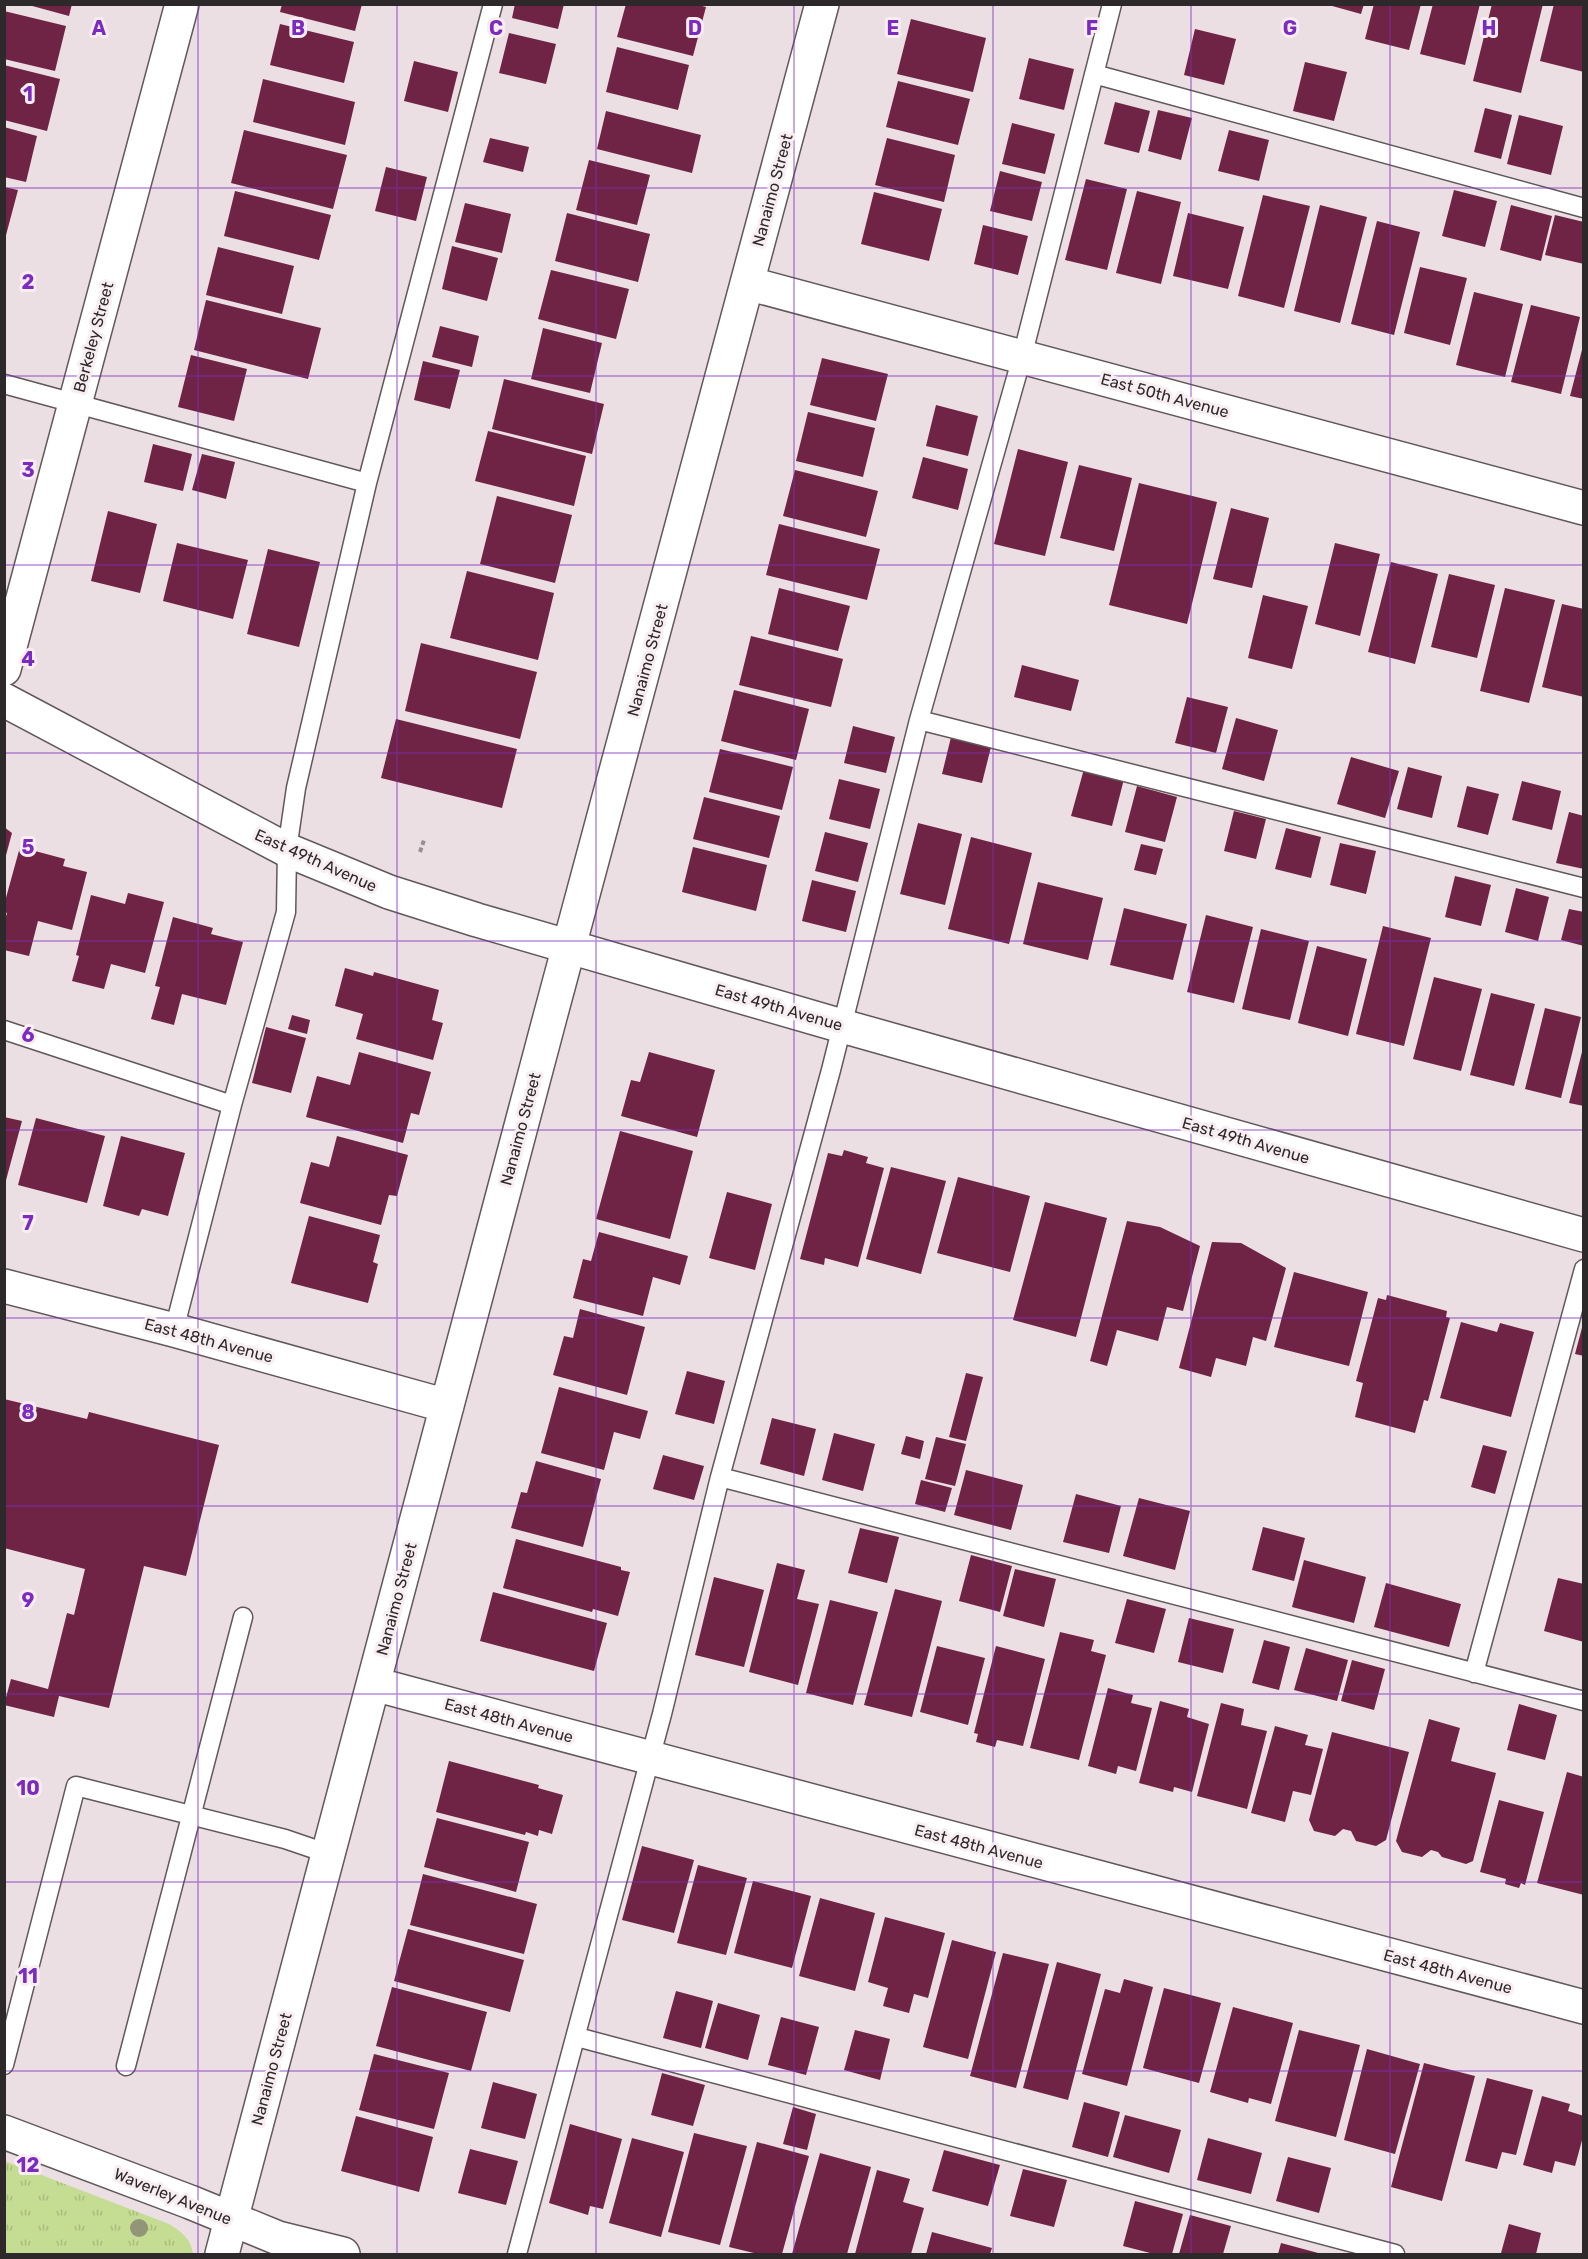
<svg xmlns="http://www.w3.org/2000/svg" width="1588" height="2259" font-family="Rubik,sans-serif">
<defs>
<pattern id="park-tufts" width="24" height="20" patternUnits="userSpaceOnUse" patternTransform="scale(1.5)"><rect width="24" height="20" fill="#c5dc93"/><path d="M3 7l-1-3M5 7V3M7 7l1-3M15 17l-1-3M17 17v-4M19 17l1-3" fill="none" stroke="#aabd7f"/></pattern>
</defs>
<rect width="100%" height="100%" fill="#ebdfe3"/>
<!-- park -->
<path fill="url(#park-tufts)" d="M5 2161 169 2224C182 2232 191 2239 193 2254H5Z"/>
<!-- building -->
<path fill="#702445" d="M25 4H72L69 16Z
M282 4H362L355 31 280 12Z
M515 4H564L558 29 512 18Z
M626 4H694L706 7 693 56 617 37Z
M1325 4H1364L1361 14Z
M1374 4H1421L1409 50 1365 39Z
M1433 4H1480L1465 65 1420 54Z
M1492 4H1543L1521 93 1473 81Z
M1554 4 1584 5V72L1540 61Z
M4 11 66 26 55 71 4 59Z
M911 19 986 38 973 92 897 74Z
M280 24 354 42 344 83 270 65Z
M1195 29 1236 39 1224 85 1184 75Z
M509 33 556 44 546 84 499 73Z
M617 47 689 65 678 110 606 92Z
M1029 58 1074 69 1064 110 1019 99Z
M414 61 458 72 448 112 404 101Z
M1305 62 1347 72 1334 121 1293 111Z
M4 65 60 79 47 131 4 120Z
M263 79 355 102 345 145 253 122Z
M898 81 970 99 958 145 886 127Z
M1115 102 1150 111 1139 153 1104 144Z
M1485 108 1512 115 1501 159 1474 152Z
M1158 110 1192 118 1181 160 1148 151Z
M606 111 701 135 692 173 597 149Z
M1519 115 1563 126 1551 175 1507 164Z
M1012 123 1055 134 1045 174 1002 164Z
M4 127 37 136 26 182 4 177Z
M244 130 347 155 333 209 231 183Z
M1229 130 1269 140 1259 181 1218 171Z
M490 138 529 147 523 172 483 162Z
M887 138 955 155 944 202 875 185Z
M589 160 650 175 637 225 576 210Z
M386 167 427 177 416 221 375 211Z
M1000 171 1042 182 1032 221 990 211Z
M1086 179 1127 189 1107 270 1065 260Z
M4 187 18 190 5 239H4Z
M1454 190 1497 201 1485 247 1442 236Z
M235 191 331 215 319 260 224 236Z
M1137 191 1181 202 1161 284 1116 273Z
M874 192 942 209 929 261 861 244Z
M1263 195 1310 206 1284 308 1238 296Z
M465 203 511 214 502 253 455 242Z
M1320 205 1367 217 1340 323 1294 311Z
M1511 205 1552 216 1541 261 1500 250Z
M567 213 650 234 638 282 555 261Z
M1188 213 1244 227 1228 289 1173 276Z
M1555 215 1584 222V264L1545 255Z
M1377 221 1420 232 1394 335 1351 324Z
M983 225 1028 236 1018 275 974 264Z
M452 246 498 258 487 301 442 289Z
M218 247 294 266 282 314 206 295Z
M1420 267 1467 278 1450 345 1404 333Z
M551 270 629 289 616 339 538 319Z
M1474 292 1523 304 1505 377 1456 365Z
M206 300 321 328 308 379 194 350Z
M1531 305 1580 317 1561 394 1511 382Z
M440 326 479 336 472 367 432 357Z
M543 328 602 343 590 393 531 379Z
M1583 346H1584V399L1570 396Z
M191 355 247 369 234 421 178 407Z
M822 358 888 374 876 421 810 405Z
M423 361 460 370 450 409 414 400Z
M504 379 604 404 592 454 492 429Z
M936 405 978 416 968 456 926 446Z
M808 412 875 428 863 477 796 461Z
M488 431 586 456 574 506 475 481Z
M153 444 192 454 183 491 144 482Z
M1018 449 1068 462 1045 556 994 544Z
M202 454 235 462 226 499 192 490Z
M923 457 968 469 958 510 912 498Z
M1079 465 1132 478 1114 551 1060 538Z
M795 470 878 491 866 537 783 516Z
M1139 483 1217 502 1187 624 1109 605Z
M497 496 572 515 555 583 480 564Z
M1231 508 1269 518 1252 588 1213 579Z
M108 511 157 524 140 593 91 581Z
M779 524 880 549 867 600 766 575Z
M177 543 248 560 233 619 163 601Z
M1335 543 1380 554 1360 636 1315 624Z
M268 549 320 562 299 647 247 634Z
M1391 562 1438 574 1415 664 1368 652Z
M467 571 554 593 538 660 450 638Z
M1449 574 1495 585 1477 658 1431 647Z
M779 588 850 606 838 651 768 634Z
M1505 588 1555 600 1529 703 1480 691Z
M1263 595 1308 606 1292 669 1248 658Z
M1562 604 1584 609V697L1542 687Z
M751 636 843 659 831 707 739 685Z
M421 643 537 672 520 739 405 711Z
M1022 665 1079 680 1071 711 1014 697Z
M734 690 809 709 796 760 721 741Z
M1187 697 1228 707 1216 753 1175 743Z
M1236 718 1278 730 1264 781 1222 769Z
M396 719 517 749 502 808 381 778Z
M853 726 895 737 886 773 844 763Z
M953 729 993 739 982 783 942 774Z
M720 749 793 767 782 810 709 792Z
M1351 757 1399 771 1385 818 1337 804Z
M1408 767 1442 776 1432 818 1397 809Z
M1084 769 1124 779 1112 826 1071 816Z
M839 779 880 789 870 829 829 819Z
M1522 781 1561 791 1552 830 1512 820Z
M1137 786 1177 797 1165 842 1125 832Z
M1467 786 1499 794 1488 835 1457 827Z
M704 797 780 816 769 858 693 839Z
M1234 811 1266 819 1256 859 1224 851Z
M1569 812 1584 816V869L1556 863Z
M918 823 962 834 945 905 900 894Z
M4 827 12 833 5 859H4Z
M1286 828 1321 837 1311 878 1275 869Z
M825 832 868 843 858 882 815 871Z
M971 837 1032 853 1009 944 948 929Z
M1340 843 1376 851 1366 894 1330 885Z
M1141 844 1163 849 1156 875 1134 870Z
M20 847 65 859 63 866 87 872 72 930 38 921 29 956 4 950V923L7 913 4 912V905Z
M693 847 767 865 756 911 682 892Z
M1455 876 1491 885 1481 926 1445 917Z
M812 880 856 891 846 932 802 921Z
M1038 882 1103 898 1088 960 1023 944Z
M1516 888 1549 897 1538 941 1505 932Z
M128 893 164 902 145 973 111 964 104 989 72 981 79 956 76 955 91 895 125 904Z
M1124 908 1187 924 1173 980 1110 965Z
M1569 909 1584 912V946L1561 940Z
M1206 915 1253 927 1234 1003 1187 992Z
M173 917 213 928 211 934 243 942 226 1005 182 994 174 1025 151 1019 160 987 155 986Z
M1383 926 1431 938 1404 1046 1356 1034Z
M1261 929 1309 941 1290 1020 1242 1009Z
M1317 946 1367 959 1348 1036 1298 1023Z
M345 968 373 976 374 972 439 990 432 1020 443 1023 433 1060 356 1039 363 1014 335 1006Z
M1434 977 1482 989 1461 1071 1413 1059Z
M1491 993 1535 1004 1514 1086 1470 1075Z
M1545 1008 1581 1017 1561 1098 1525 1089Z
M292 1015 310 1020 307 1034 288 1029Z
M266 1027 306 1038 291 1093 252 1083Z
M1583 1048H1584V1106L1569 1103Z
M359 1052 431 1072 419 1115 411 1113 403 1143 306 1117 317 1076 350 1085Z
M649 1052 715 1070 697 1137 621 1116 631 1080 640 1082Z
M4 1117 22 1121 5 1184H4Z
M36 1118 105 1136 87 1203 18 1185Z
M620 1131 693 1151 670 1239 596 1219Z
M121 1136 185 1153 168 1216 142 1209 139 1216 103 1206Z
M337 1136 408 1155 397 1196 389 1195 381 1225 300 1203 311 1162 329 1167Z
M844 1150 868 1157 866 1163 884 1168 858 1267 825 1258 824 1265 800 1259 828 1153 842 1156Z
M891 1167 946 1181 921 1274 866 1259Z
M958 1177 1030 1196 1010 1272 937 1253Z
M727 1192 772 1204 755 1270 709 1258Z
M1045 1202 1107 1218 1076 1337 1013 1320Z
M309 1216 380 1235 373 1262 378 1264 368 1303 291 1283Z
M1127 1221 1160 1227 1200 1246 1183 1311 1167 1307 1158 1341 1117 1330 1107 1366 1090 1361Z
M599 1232 688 1256 680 1285 653 1277 643 1316 573 1298 583 1259 591 1261Z
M1212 1242 1241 1243 1286 1268 1266 1341 1253 1337 1246 1366 1216 1358 1211 1377 1179 1368Z
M1294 1272 1368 1292 1349 1366 1274 1347Z
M1387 1295 1447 1311 1446 1317 1450 1318 1428 1401 1424 1400 1415 1433 1355 1417 1363 1383 1356 1381 1378 1298 1386 1300Z
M580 1309 645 1327 627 1395 553 1375 564 1336 573 1338Z
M1461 1322 1497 1332 1500 1323 1534 1332 1511 1417 1440 1398Z
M1583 1324H1584V1356L1575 1354Z
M687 1371 725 1381 714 1424 675 1414Z
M966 1373 983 1377 966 1441 949 1437Z
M559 1387 648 1411 640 1439 614 1432 604 1470 541 1453Z
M4 1399 87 1419 89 1412 219 1445 186 1576 144 1566 109 1708 59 1696 54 1717 4 1705 11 1679 48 1689 67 1613 74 1615 85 1569 4 1548Z
M772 1418 816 1429 804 1476 760 1464Z
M834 1433 875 1444 863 1491 822 1480Z
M906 1436 924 1441 920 1459 901 1454Z
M936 1437 966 1444 955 1486 925 1479Z
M1483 1445 1507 1451 1495 1494 1471 1487Z
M663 1455 704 1466 694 1500 653 1489Z
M536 1461 601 1479 583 1547 511 1528 521 1492 527 1493Z
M966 1470 1023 1485 1011 1530 954 1515Z
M921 1480 952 1488 945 1512 915 1504Z
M1076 1494 1121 1506 1109 1553 1063 1542Z
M1139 1498 1190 1511 1175 1570 1123 1556Z
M1263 1527 1305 1538 1294 1581 1252 1570Z
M860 1528 899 1537 887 1583 848 1573Z
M516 1539 621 1567V1570L630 1572 618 1616 593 1609 592 1612 503 1588Z
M971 1555 1012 1566 1000 1612 959 1601Z
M1304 1560 1366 1577 1354 1623 1292 1607Z
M777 1563 805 1570 797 1599 819 1604 798 1685 749 1672Z
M1015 1569 1056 1579 1044 1627 1003 1616Z
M714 1577 764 1590 744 1667 695 1655Z
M1558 1578 1584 1584V1642L1544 1631Z
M1386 1583 1461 1604 1449 1647 1374 1627Z
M895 1589 942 1601 912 1717 864 1705Z
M493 1592 607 1623 594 1671 480 1641Z
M1127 1599 1166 1609 1154 1653 1115 1643Z
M830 1600 878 1612 853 1705 806 1693Z
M1189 1618 1234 1629 1223 1673 1178 1662Z
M1060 1632 1094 1640 1091 1651 1106 1655 1079 1760 1030 1748Z
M1264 1640 1290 1647 1279 1690 1252 1683Z
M937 1646 985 1658 968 1725 920 1712Z
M996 1646 1045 1659 1023 1746 997 1740 995 1747 976 1742 978 1734 974 1733Z
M1306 1648 1348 1660 1337 1701 1294 1690Z
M1352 1660 1385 1669 1374 1710 1341 1701Z
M1108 1688 1133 1695 1131 1703 1152 1708 1136 1771 1118 1766 1116 1774 1088 1766Z
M1160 1701 1189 1709 1187 1717 1209 1724 1192 1792 1174 1787 1173 1792 1139 1783Z
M1221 1703 1244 1709 1241 1725 1267 1731 1247 1809 1197 1796Z
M1519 1704 1557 1715 1545 1760 1507 1750Z
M1429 1719 1460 1728 1451 1761 1496 1773 1473 1861 1466 1864 1442 1857 1438 1852 1431 1850 1422 1857 1402 1852 1396 1841Z
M1275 1726 1308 1735 1305 1745 1323 1749 1311 1795 1293 1791 1285 1822 1251 1813Z
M1332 1732 1409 1752 1386 1840 1376 1846 1356 1841 1351 1831 1343 1829 1335 1836 1314 1831 1309 1820Z
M449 1761 539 1785 538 1788 563 1795 552 1834 539 1830 538 1836 526 1832 525 1835 436 1812Z
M1567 1772 1584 1777V1895L1537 1883Z
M1499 1800 1544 1812 1525 1885 1521 1883 1519 1888 1505 1884 1506 1879 1480 1872Z
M437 1818 529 1842 516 1892 424 1867Z
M642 1846 694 1860 674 1933 622 1920Z
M698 1865 747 1878 726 1955 677 1943Z
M423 1874 537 1904 524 1954 410 1925Z
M753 1881 811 1896 792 1968 734 1953Z
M820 1898 875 1913 855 1991 799 1976Z
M885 1917 945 1933 928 1998 914 1994 909 2013 883 2006 888 1988 868 1982Z
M408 1929 524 1960 510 2012 394 1981Z
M952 1940 996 1952 968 2059 923 2047Z
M1003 1953 1049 1964 1016 2088 970 2076Z
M1057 1962 1101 1974 1068 2100 1023 2088Z
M1124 1979 1153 1987 1127 2086 1082 2074 1105 1989 1120 1993Z
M392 1987 487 2012 471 2071 376 2046Z
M1164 1988 1221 2003 1199 2083 1143 2068Z
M676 1991 713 2001 701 2048 663 2038Z
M718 2003 760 2015 748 2060 705 2048Z
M1233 2007 1293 2023 1271 2104 1249 2098 1248 2103 1210 2092Z
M781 2017 819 2027 806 2075 768 2065Z
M855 2030 890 2039 880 2080 844 2070Z
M1299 2030 1360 2045 1336 2137 1275 2121Z
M1367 2049 1420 2064 1395 2154 1344 2140Z
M374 2054 449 2073 434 2129 359 2110Z
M1424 2063 1475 2076 1442 2201 1391 2187Z
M662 2073 705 2085 693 2126 651 2115Z
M1487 2078 1533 2090 1516 2155 1502 2152 1497 2169 1465 2161Z
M493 2082 537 2094 525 2139 481 2128Z
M1542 2096 1570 2104 1568 2111 1584 2116V2133L1575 2166 1555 2161 1552 2173 1523 2165Z
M1084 2102 1120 2112 1108 2157 1072 2147Z
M793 2107 816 2114 807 2150 783 2144Z
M1125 2115 1181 2130 1169 2173 1113 2157Z
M356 2116 433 2137 419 2192 341 2171Z
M570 2124 622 2139 603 2209 590 2206 588 2215 549 2203Z
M694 2133 747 2146 720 2245 668 2232Z
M632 2138 684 2152 661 2237 609 2223Z
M1208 2138 1262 2153 1251 2194 1197 2180Z
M757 2142 809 2156 782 2254H758L729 2247Z
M470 2149 518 2161 506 2205 458 2193Z
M944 2150 1000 2165 988 2206 932 2191Z
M820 2153 871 2167 847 2254H792Z
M1288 2157 1331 2168 1319 2213 1276 2201Z
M1023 2169 1067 2180 1054 2227 1010 2216Z
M877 2170 910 2179 903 2202 924 2208 911 2254H855Z
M1135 2201 1183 2214 1172 2254H1154L1123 2246Z
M1190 2215 1231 2226 1223 2254H1179Z
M1509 2224 1541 2233 1536 2254 1501 2253Z
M932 2232 992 2248 990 2254H926Z
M1281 2243 1322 2254H1278Z"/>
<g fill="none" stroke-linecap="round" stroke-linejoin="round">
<!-- lane casing -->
<g stroke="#61585a" stroke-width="21">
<path id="lane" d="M1094 74 1584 208
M4 384 367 483
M919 720 1584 888
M4 1030 232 1105
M174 1330 232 1105 286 912 287 850 296 788 367 483 493 4
M720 1477 1584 1701
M1474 1673 1584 1269
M577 2037 1395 2254
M4 2065 76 1786 285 1839 329 1854
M126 2066 243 1617
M517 2254 662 1714 720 1477 831 1070 919 720 1022 357 1112 4"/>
</g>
<!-- street casing -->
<g stroke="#61585a" stroke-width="36">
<path id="street" d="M747 283 1584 508
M4 669 182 4
M4 1286 174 1330 447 1406
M374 1684 1584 2007
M4 2132 190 2202 278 2238 343 2254
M222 2254 550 1017 822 4"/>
</g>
<!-- secondary casing -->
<g stroke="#61585a" stroke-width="36">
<path id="secondary" d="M4 700 287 850 389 892 477 920 842 1026 1584 1235"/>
</g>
<!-- path -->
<path stroke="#988f92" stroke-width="4" stroke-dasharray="4.5 3" stroke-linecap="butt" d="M420 852 424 840"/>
<!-- lane -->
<use href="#lane" stroke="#fff" stroke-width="18"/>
<!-- street -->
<use href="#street" stroke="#fff" stroke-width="33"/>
<!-- secondary -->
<use href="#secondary" stroke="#fff" stroke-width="33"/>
</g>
<!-- trees -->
<circle fill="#929577" cx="139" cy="2228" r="9"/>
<!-- grid -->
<path fill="none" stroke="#7b2cbf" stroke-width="1.5" stroke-opacity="0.55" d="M198 4V2254M397 4V2254M596 4V2254M794 4V2254M993 4V2254M1191 4V2254M1390 4V2254M4 188H1584M4 376H1584M4 565H1584M4 753H1584M4 941H1584M4 1130H1584M4 1318H1584M4 1506H1584M4 1694H1584M4 1882H1584M4 2071H1584"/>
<g text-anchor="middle" stroke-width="6" stroke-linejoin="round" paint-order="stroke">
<!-- street labels -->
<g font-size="16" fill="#2d292a" stroke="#f8edf0">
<text transform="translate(772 190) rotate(-75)" y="6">Nanaimo Street</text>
<text transform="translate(93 337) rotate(-75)" y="6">Berkeley Street</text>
<text transform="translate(1165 395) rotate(15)" y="6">East 50th Avenue</text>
<text transform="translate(647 660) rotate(-75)" y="6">Nanaimo Street</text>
<text transform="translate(316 860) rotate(24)" y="6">East 49th Avenue</text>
<text transform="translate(779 1007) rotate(16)" y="6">East 49th Avenue</text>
<text transform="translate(520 1129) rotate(-75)" y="6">Nanaimo Street</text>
<text transform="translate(1246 1140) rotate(16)" y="6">East 49th Avenue</text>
<text transform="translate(209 1340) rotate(15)" y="6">East 48th Avenue</text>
<text transform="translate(396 1599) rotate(-75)" y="6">Nanaimo Street</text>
<text transform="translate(509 1720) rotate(15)" y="6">East 48th Avenue</text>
<text transform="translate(979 1846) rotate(15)" y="6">East 48th Avenue</text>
<text transform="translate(1448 1971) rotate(15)" y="6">East 48th Avenue</text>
<text transform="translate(271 2069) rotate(-75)" y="6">Nanaimo Street</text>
<text transform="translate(173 2196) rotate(22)" y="6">Waverley Avenue</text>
</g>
</g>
<g font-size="20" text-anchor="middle" font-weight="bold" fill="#7b2cbf" stroke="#f8edf0" stroke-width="6" stroke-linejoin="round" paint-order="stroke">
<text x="99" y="35">A</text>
<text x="298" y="35">B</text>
<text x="496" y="35">C</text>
<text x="695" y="35">D</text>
<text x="893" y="35">E</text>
<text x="1092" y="35">F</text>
<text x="1290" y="35">G</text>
<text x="1489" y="35">H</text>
<text x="28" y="101">1</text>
<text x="28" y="289">2</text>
<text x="28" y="477">3</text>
<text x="28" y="666">4</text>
<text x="28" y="854">5</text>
<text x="28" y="1042">6</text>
<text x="28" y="1230">7</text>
<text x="28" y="1419">8</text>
<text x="28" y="1607">9</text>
<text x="28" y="1795">10</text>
<text x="28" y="1983">11</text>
<text x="28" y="2172">12</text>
</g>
<!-- border -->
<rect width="1588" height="2259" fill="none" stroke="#2d292a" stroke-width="12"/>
</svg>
